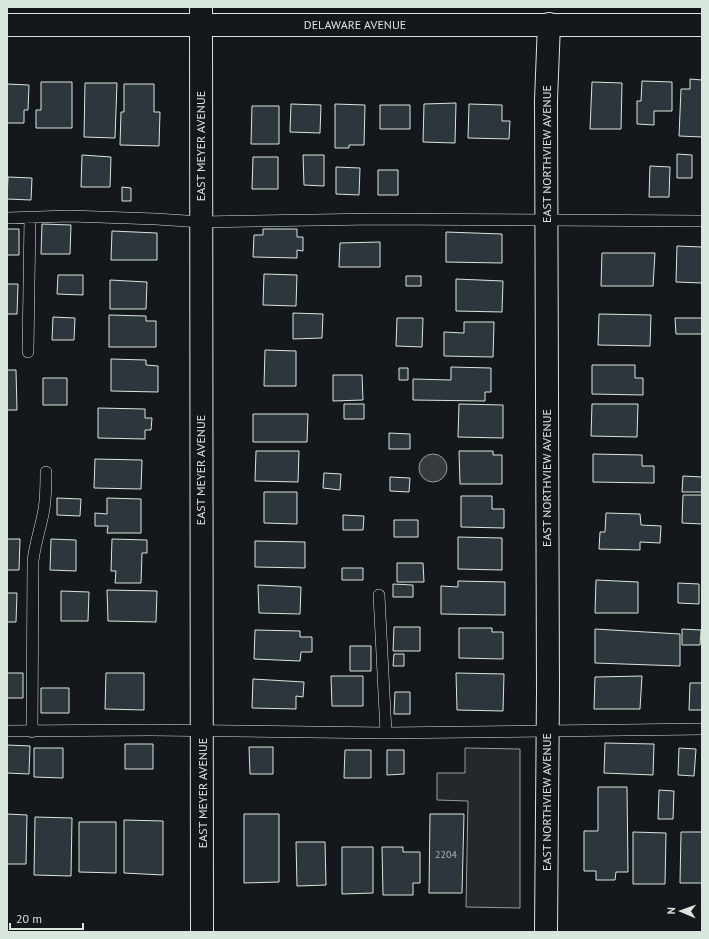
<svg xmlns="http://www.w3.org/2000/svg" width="709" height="939" font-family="'PT Sans',sans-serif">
<rect width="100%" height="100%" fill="#14181c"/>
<!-- parking -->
<path fill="#24282b" stroke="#939e99" d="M465 748 520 749V908L466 907 468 801 437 800V773H465Z"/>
<!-- water -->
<path fill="#363b3e" stroke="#939e99" d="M419 468a14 14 0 1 1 28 0a14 14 0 1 1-28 0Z"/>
<!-- building -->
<path fill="#2c363c" stroke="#d8e6dc" d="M690 79 702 80V137L679 136 681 89H690Z
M642 81 672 82V111H654V125L637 124V101H641Z
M41 82H72V128H36V110H41Z
M592 82 622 83 621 129H590Z
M85 83H117L115 138 84 137Z
M7 84 29 85 28 110H24V123H7Z
M124 84H154V112H160L159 146 120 145 121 112H124Z
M456 103 455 143 423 142 424 104Z
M291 104 321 105 320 133 290 132Z
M335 104 365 105 364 145H349V148H335Z
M469 104 502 105V121H510L509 139 468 138Z
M380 105H410V129H380Z
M252 106H279V144H251Z
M677 154 692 155V178H677Z
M82 155 111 157 110 187H81Z
M303 155H324V186L304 185Z
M253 157H278V189H252Z
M650 166 670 167 669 197H649Z
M336 167 360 168 359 195 336 194Z
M378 170H398V195H378Z
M8 177 32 178 31 200 7 199Z
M122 187 131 188V201H122Z
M42 224 71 225 70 254H41Z
M7 229H19V255H7Z
M263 229H297V237H303V251L297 250V258L253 257 254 235H263Z
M112 231 157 233V260H111Z
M446 232 502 234V263L446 262Z
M380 242V267H339L340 243Z
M677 246 702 247V283L676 282Z
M602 253H655L653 286H601Z
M264 274 297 275 296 306 263 305Z
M58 275H83V295L57 294Z
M406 276H421V286H406Z
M456 279 503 281 502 312 456 311Z
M110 280 147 282 146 309H110Z
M7 284H18L17 314H7Z
M293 313 323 314 322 338 293 339Z
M599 314 651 315 650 346 598 345Z
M109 315 146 316V321H156V347H109Z
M53 317 75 318 74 340H52Z
M397 318H423L422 347 396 346Z
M675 318H702V334H676Z
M464 322H494L493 357 444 356V332L464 333Z
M265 350 296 351V386H264Z
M111 359 146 360V365L158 366V392L111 391Z
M592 365H635V378H643V395L592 394Z
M451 367 491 368V392H485V401L413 400V379L451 380Z
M399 368H408V380H399Z
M7 370H16L17 410H7Z
M333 375H362L363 400 333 401Z
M43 378H67V405H43Z
M344 404H364V419H344Z
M459 404 503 405V438L458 437Z
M592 404H638L637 437 591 436Z
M98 408 145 409V418H152L151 430H145V439L98 438Z
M253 414H308L307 442H253Z
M389 433 410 434V449H389Z
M256 451H299L298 482 255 481Z
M459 451H493V455H502V484H460Z
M593 454 642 455V466H654V483L593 482Z
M95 459 142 460 141 489 94 488Z
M324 473 341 474 340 490 323 488Z
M683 476 702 477V492H682Z
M390 477 410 478 409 492 390 491Z
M264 492H297V524L264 523Z
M683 495H702V524L682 523Z
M461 496H492V509H504V528L461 527Z
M57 498 81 499 80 516 57 515Z
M107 498 141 499V533H107L108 526H95V513L107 514Z
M606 513 640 514 641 525 661 526 660 543 640 542V550L599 549 600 532H605Z
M343 515 364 516 363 530H343Z
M394 520H418V537H394Z
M458 537 502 538V570L458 569Z
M7 539H20L19 570H7Z
M51 539 76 540V571L50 570Z
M112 539 147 540V553H142L141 583H115L116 571H111Z
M255 541 305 542V568L255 567Z
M397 563H423L424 582H397Z
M342 568H363V580H342Z
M596 580 638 582V613H595Z
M458 581 505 582V615L441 614V586L458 587Z
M678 583 699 584V604L678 603Z
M393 584 413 585V597H393Z
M258 585 301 587 300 614 259 613Z
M107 590 157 591 156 622 108 621Z
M61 591 89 592 88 621H61Z
M7 593H17L16 622H7Z
M394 627H420V651H393Z
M459 628H492V632H503V659L459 658Z
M595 629 680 634V666L595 663Z
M682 629 701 630 700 645H682Z
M255 630 300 631V637H312V652H301L300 661 254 659Z
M350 646H371V671H350Z
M394 654H404V666H393Z
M7 673H23V698H7Z
M106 673H144V710L105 709Z
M456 673 504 674 503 711 457 710Z
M331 676H363V706H332Z
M642 676 640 709H594L595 677Z
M253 679 304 682 303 697 296 696V709L252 708Z
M690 683H702V710H689Z
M41 688H69V713H41Z
M395 692H410V714H394Z
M605 743 654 744 653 775 604 773Z
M125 744H153V769H125Z
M7 745 30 746 29 774 7 773Z
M249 747H273V774H250Z
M34 748H63V778L34 777Z
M679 748 696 749 694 776 678 775Z
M345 750H371V778H344Z
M387 750H404V774L387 775Z
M598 787H627L628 872H616L615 880H596V871H584V831H598Z
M659 790 674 791 673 819H658Z
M7 814 27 815 26 864H7Z
M244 814H279V882L244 883Z
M430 814H464L462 893H429Z
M35 817 72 818 71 876 34 875Z
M124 820 163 821V875L124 873Z
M79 822H116V873L79 872Z
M633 832 666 833 665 884H633Z
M681 832H702V883H680Z
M296 842H325L326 885 297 886Z
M342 847H373V893L342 894Z
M382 847H403V852H420V883H413V895H383Z"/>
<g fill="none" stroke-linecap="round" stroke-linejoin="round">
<!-- lane casing -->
<g stroke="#d8e6dc" stroke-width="12">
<path id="lane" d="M7 218 70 216 156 219 201 222 375 219 702 221
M28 352 30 217
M379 595 386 733
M7 731 151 730 386 733 702 729
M32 732 33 561C35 543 41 527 44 509 46 497 46 484 46 472"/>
</g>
<!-- street casing -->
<g stroke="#d8e6dc" stroke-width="24">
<path id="street" d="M201 7 202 932
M7 25H702
M546 932 548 690 546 100 549 24"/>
</g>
<!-- lane -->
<use href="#lane" stroke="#14181c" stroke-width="11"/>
<!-- street -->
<use href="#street" stroke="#14181c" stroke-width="22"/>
</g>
<g text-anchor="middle" stroke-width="3" stroke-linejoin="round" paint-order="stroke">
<!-- number labels -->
<g font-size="10" fill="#adbab4">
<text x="446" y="858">2204</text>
</g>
<!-- street labels -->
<g font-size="12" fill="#d8e6dc" stroke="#14181c">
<text x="355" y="29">DELAWARE AVENUE</text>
<text transform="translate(201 146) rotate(-90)" y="4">EAST MEYER AVENUE</text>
<text transform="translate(547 154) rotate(-90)" y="4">EAST NORTHVIEW AVENUE</text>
<text transform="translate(201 470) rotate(-90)" y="4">EAST MEYER AVENUE</text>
<text transform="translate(547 478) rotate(-90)" y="4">EAST NORTHVIEW AVENUE</text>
<text transform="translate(203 793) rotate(-90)" y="4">EAST MEYER AVENUE</text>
<text transform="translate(547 802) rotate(-90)" y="4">EAST NORTHVIEW AVENUE</text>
</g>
</g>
<!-- border -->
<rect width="709" height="939" fill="none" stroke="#d8e6dc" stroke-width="16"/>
<!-- north arrow -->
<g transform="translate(681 911) rotate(272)" stroke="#14181c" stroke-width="3" paint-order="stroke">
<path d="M0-3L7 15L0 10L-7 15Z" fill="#d8e6dc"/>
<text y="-6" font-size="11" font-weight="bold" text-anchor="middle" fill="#d8e6dc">N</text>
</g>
<!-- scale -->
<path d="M10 923v6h73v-6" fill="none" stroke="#d8e6dc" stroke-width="2"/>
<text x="16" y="923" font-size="12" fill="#d8e6dc" stroke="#14181c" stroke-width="3" paint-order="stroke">20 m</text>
</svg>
